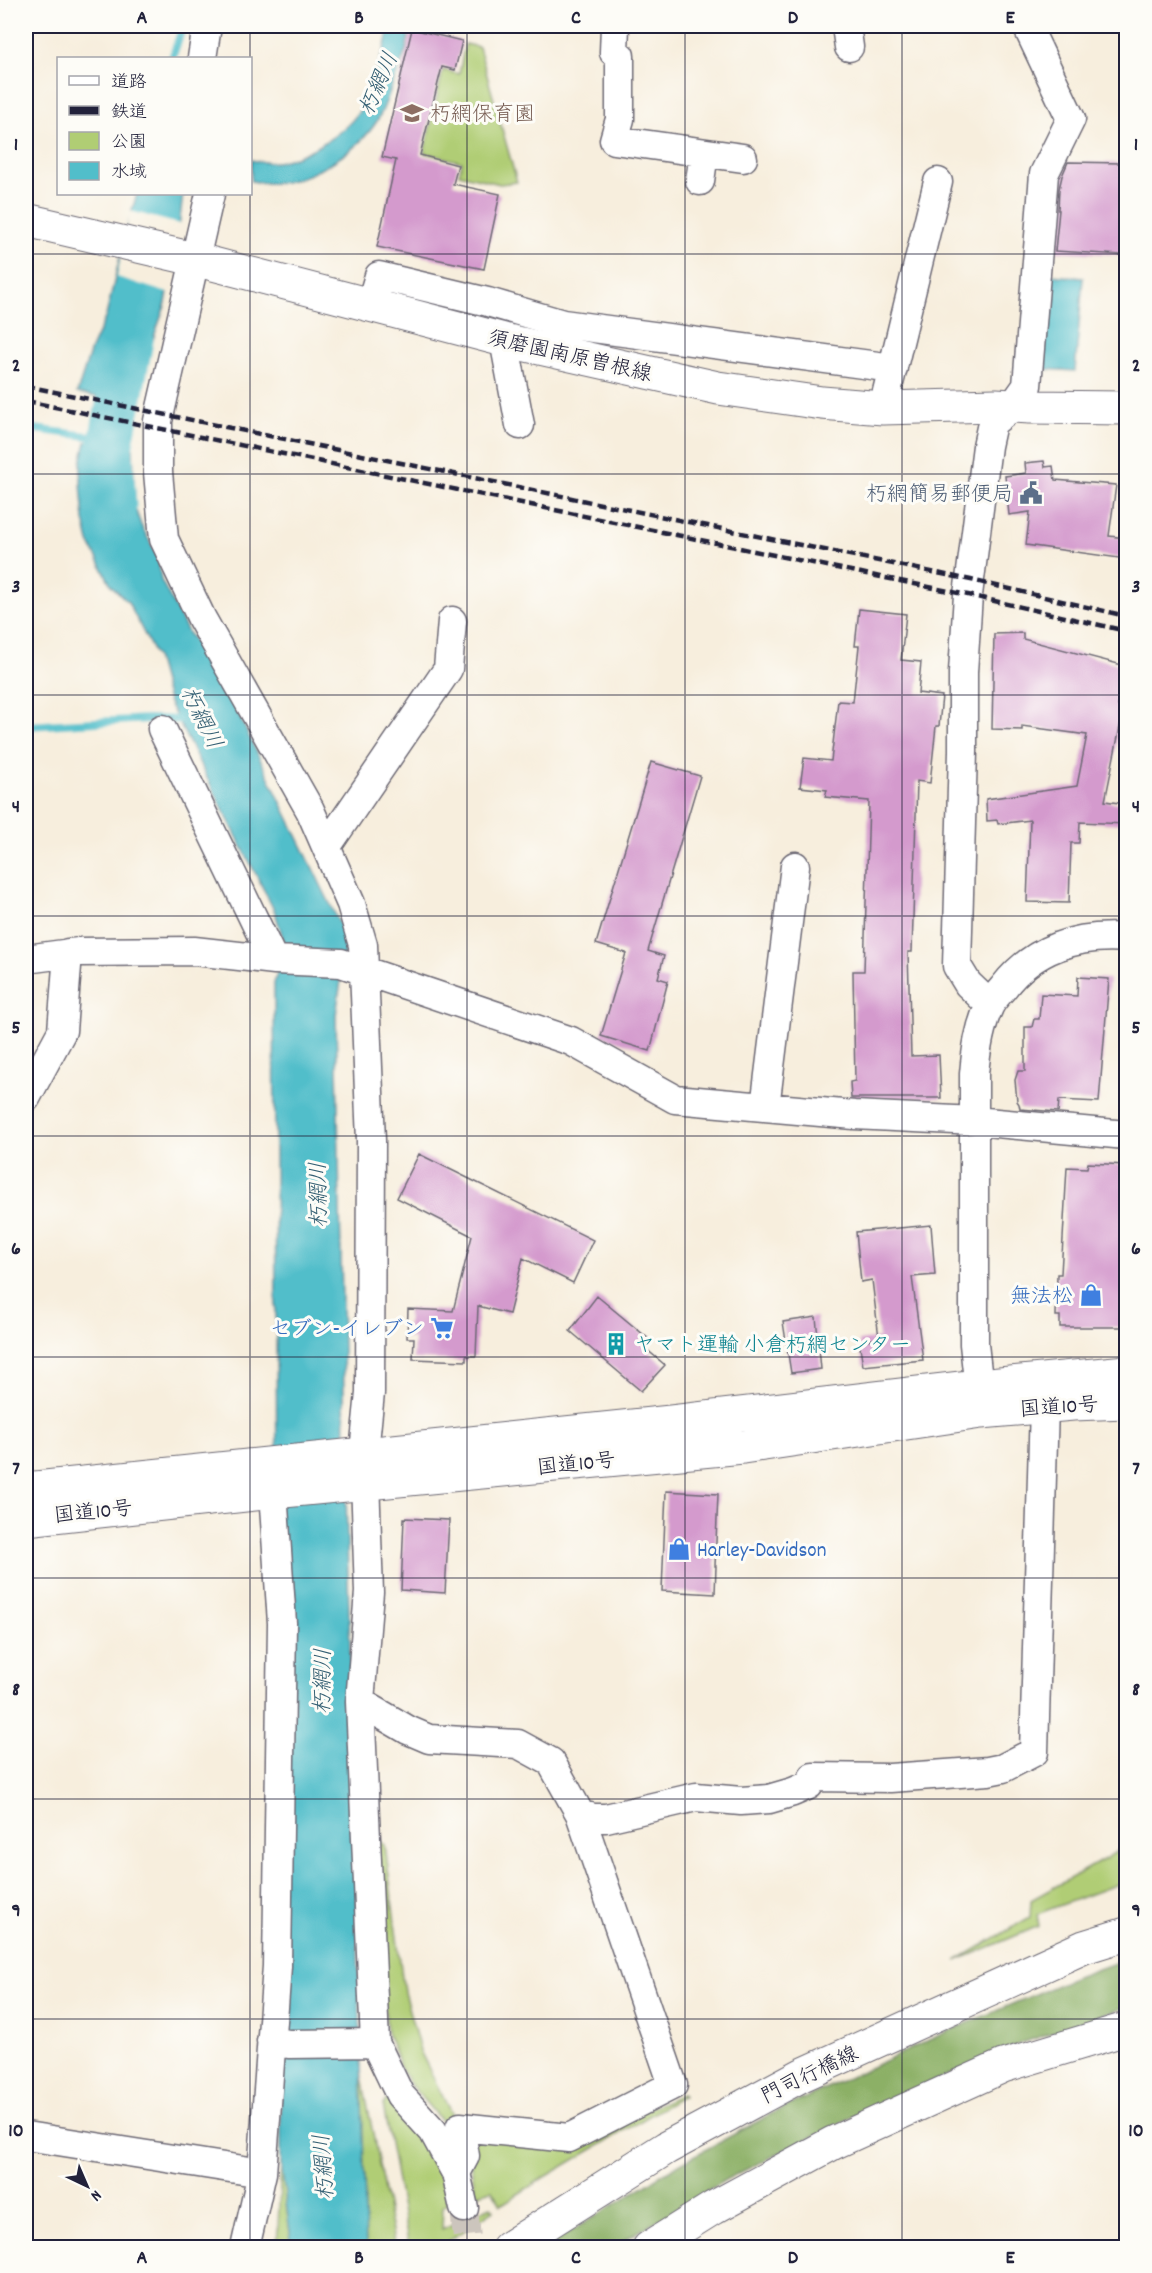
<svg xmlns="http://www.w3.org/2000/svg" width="1152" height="2273" font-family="Dekko,'Klee One',sans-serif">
<rect width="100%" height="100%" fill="#fdfcf7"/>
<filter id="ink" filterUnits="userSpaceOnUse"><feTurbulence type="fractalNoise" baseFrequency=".0167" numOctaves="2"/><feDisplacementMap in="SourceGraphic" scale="12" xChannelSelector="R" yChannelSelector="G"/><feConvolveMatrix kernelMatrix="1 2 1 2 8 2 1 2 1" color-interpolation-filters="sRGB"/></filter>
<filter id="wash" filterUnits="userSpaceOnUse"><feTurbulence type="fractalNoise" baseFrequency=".008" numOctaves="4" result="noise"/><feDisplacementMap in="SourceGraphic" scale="24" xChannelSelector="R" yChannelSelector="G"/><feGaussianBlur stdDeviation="1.35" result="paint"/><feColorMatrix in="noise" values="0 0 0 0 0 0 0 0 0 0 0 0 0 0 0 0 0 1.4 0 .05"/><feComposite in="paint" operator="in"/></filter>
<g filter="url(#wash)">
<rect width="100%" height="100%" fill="#f7eedd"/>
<!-- green -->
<path fill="#b0cd74" stroke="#697858" stroke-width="1.5" d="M465 44 479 47 517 182 500 184 459 174 462 162 424 153 443 70 459 74Z
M373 1837 385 1845 404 1992 420 2051 455 2121 461 2157 444 2124 410 2084 400 2067 387 2033Z
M1126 1845V1881L1037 1914 1039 1926 956 1961 1030 1917 1031 1900 1105 1859Z
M360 2067 395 2247H366Z
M682 2094 683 2096 537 2182 501 2205 492 2190 476 2195 465 2131 570 2143Z
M387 2099C398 2112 413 2123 423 2137 434 2153 444 2183 447 2203L443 2207 442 2229 491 2206 494 2210 440 2247H409L383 2105Z
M281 2164 292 2247H277Z"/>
<!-- forest -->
<path fill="#8cb066" stroke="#576950" stroke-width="1.5" d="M1126 1959V2007L1022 2043 859 2114 727 2179 613 2247 544 2248 679 2164 773 2113 944 2033 1076 1977Z"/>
<!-- water -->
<path fill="#51beca" stroke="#3a7082" stroke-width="1.5" d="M388 26H409C410 45 402 61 395 78 389 92 385 108 377 121 359 150 313 179 278 183 269 184 259 182 251 181V160C261 162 272 164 282 161 308 155 348 132 361 108 367 96 371 82 376 70 382 55 388 42 388 26Z
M137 194H183L178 236 166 303 130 404 77 393 91 349 106 316 128 223Z
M1051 275 1083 278 1075 371 1043 369Z
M86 442 133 448 135 508 141 525 158 557 161 580 189 634 217 670 347 939 336 1015 347 1537 366 2247H292L281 2164 274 983 285 945 275 912 168 701 156 657 128 602 111 585 89 542 84 520 81 484V463Z"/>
<!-- pier -->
<path fill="#f7eedd" d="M130 211 183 225 171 294 117 277Z"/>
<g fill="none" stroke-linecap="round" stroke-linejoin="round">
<!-- stream -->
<path stroke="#51beca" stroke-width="8" d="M172 58 183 26
M26 428 111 439
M26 726 149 719 186 720"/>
<!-- river -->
<path stroke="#51beca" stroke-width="45" d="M114 506 110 447 131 340"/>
</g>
<g id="blocks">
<!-- building -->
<path fill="#d49acd" d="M412 29 462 41 455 70 442 67 420 155 458 165 453 184 500 194 484 269 377 247 396 160 382 157Z
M1068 162 1122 163V194H1126V217L1122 255 1055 251 1059 210H1058L1059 189 1062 176Z
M1044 461 1045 467 1053 466 1055 480 1116 485 1109 536 1126 538V559L1026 545 1030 512 1009 515 1005 476 1026 473 1025 463Z
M859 609 906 614 901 660 921 662 918 693 942 696 939 726H936L930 783 917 781 912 952H908L911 1056 939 1055 941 1098H851L850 1082 855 1081 853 971H864L869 801 825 797 827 790 800 787 804 758 831 761 838 701 853 702 859 646H855Z
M1023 633V639L1126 666V674L1118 706 1124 707 1105 801 1126 804V824L1080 822 1079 843H1071L1069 903 1027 902 1030 820 998 824 997 820 987 821 986 799 1077 786 1087 735 1022 726V730L992 729 994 634Z
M651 762 700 776 648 951 664 956 658 978 668 981 650 1051 601 1036 626 953 596 944Z
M1078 977 1109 979 1099 1102 1059 1100 1058 1112 1020 1109 1019 1104 1017 1101 1015 1080 1018 1071H1025V1027H1032L1034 1019H1039L1041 994 1077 996Z
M419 1154 593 1240 573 1283 523 1258 509 1314 478 1306 476 1356H466V1361L413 1359 414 1338H407L408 1309 453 1311 472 1236 397 1198Z
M1088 1163 1126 1165V1327H1060V1316H1056L1057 1274H1061L1067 1167 1087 1168Z
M931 1225 935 1275 912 1277 923 1360 863 1366 859 1341 879 1338 872 1280 861 1282 856 1232Z
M597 1296 650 1340 645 1348 665 1365 641 1391 570 1331Z
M816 1317 821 1369 791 1373 783 1322Z
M666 1491 718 1494 715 1566H716L715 1594 662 1591Z
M404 1518 449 1520 445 1593 401 1590Z"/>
</g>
</g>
<g filter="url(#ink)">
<use href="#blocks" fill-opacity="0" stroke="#6d6974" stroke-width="1.5"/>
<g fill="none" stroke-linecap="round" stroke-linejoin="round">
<!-- minor-tunnel -->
<path stroke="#ccc5bd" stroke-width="28" stroke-dasharray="28 14" stroke-linecap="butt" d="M464 2208 468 2248"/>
<!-- minor casing -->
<g stroke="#6d6974" stroke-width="31">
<path id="minor" d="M615 26 614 52 620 56V119L614 140 743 158
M846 26 849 47
M202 58 207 26
M700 181 704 153
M210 194 158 421V472L164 539 202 619 310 810 351 904 363 945 371 1141 370 1393 364 1452 369 1592 360 1702 375 2043 400 2095 433 2131 456 2173 464 2208
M370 306 379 276 488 302 563 324 893 368
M504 340 520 425
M883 408 938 182
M162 729 273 959
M327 846 448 669 452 621
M26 959 79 952 194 951 275 960 341 963 571 1041 675 1099 854 1115 975 1121 1126 1135
M990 1005 968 984 957 966 963 751V672L968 595 987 446 992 423 1012 407 1027 386 1044 174 1071 119 1027 26
M26 1098 62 1031 68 953
M765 1107 795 866
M981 1407 974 1344V1074C976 1051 979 1028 989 1007 992 1000 998 994 1003 988 1033 948 1078 934 1126 938
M360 1702 408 1730 429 1739 518 1744 551 1762 580 1814 593 1818H606L696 1797 741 1801 769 1799 793 1792 809 1785 813 1777 890 1778 988 1771 1003 1768 1034 1752 1044 1406
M271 2041 289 2044 375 2043
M26 2136 262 2173
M456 2173 465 2156 460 2127 569 2138 673 2085 580 1814
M245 2248 262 2173 277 1966 282 1623 273 1492"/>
</g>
<!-- major casing -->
<g stroke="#6d6974" stroke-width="35">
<path id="major" d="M26 220 194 259 504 340 718 388 822 403 883 408 996 405 1030 407 1126 408
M508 2248 666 2148 802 2075 1084 1947 1126 1934
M649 2248 713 2208 833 2143 1003 2066 1126 2029"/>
</g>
<!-- highway casing -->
<g stroke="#6d6974" stroke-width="35">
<path id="highway" d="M26 1489 671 1422 978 1386 1126 1372
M26 1519 273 1492 743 1447 981 1412 1073 1404 1126 1402"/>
</g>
<!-- minor -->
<use href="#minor" stroke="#fff" stroke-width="28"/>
<!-- major -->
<use href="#major" stroke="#fff" stroke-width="33"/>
<!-- highway -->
<use href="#highway" stroke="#fff" stroke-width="33"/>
<!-- rail -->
<path stroke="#22223b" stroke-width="4.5" stroke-dasharray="9 4.5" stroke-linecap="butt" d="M26 386 971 580 1126 616
M26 401 968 595 1126 631"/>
</g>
</g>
<!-- grid -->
<path fill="none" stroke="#22223b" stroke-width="1.5" stroke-opacity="0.55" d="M250 26V58M467 26V2248M685 26V2248M902 26V2248M250 194V2248M26 254H1126M26 474H1126M26 695H1126M26 916H1126M26 1136H1126M26 1357H1126M26 1578H1126M26 1799H1126M26 2019H1126"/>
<!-- icons -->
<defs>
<g id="school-bare" transform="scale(1.8)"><path d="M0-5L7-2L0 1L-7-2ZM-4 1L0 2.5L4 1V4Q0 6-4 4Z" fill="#8d6e63" stroke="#fdfcf7" stroke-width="2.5" paint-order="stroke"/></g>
<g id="civic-bare" transform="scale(1.8)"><path d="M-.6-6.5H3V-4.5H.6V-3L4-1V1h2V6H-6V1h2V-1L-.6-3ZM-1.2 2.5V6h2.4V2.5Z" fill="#5c6f8a" stroke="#fdfcf7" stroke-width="2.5" paint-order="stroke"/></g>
<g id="shop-bare" transform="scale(1.8)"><path d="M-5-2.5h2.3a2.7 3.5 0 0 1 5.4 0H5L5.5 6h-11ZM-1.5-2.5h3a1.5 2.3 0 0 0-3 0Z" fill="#3f7fe0" stroke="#fdfcf7" stroke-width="2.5" paint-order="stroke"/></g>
<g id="supermarket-bare" transform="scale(1.8)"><path d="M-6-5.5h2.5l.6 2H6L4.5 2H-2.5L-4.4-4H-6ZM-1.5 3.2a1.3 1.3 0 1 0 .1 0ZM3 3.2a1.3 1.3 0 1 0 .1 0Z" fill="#3f7fe0" stroke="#fdfcf7" stroke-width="2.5" paint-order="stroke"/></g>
<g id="building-bare" transform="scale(1.8)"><path d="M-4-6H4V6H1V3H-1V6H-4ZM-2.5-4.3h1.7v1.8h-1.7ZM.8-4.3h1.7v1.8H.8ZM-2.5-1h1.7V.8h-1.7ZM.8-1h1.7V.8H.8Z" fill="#0f9aa8" stroke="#fdfcf7" stroke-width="2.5" paint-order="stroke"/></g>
</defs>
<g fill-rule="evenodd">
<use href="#school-bare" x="412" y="113"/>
<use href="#civic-bare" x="1031" y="493"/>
<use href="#shop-bare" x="1091" y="1295"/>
<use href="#supermarket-bare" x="442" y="1328"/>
<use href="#building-bare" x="616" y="1344"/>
<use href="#shop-bare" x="679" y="1549"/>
</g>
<g text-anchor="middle" stroke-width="6" stroke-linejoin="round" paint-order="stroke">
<!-- education labels -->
<g font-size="21" fill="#785e54" stroke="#fdfcf7" text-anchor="start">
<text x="430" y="120">朽網保育園</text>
</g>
<!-- street labels -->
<g font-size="21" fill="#22223b" stroke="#fdfcf7">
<text transform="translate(570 355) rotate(13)" y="7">須磨園南原曽根線</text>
<text transform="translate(1059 1406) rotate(-4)" y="7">国道10号</text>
<text transform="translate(576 1463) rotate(-6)" y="7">国道10号</text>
<text transform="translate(93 1511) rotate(-6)" y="7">国道10号</text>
<text transform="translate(809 2074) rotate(-26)" y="7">門司行橋線</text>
</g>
<!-- service labels -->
<g font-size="21" fill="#4e5e75" stroke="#fdfcf7" text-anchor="end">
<text x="1013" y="500">朽網簡易郵便局</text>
</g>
<!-- shop labels -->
<g font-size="21" fill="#366cbe" stroke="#fdfcf7" text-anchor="end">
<text x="1073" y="1302">無法松</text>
<text x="424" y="1335">セブン-イレブン</text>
<text x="697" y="1556" text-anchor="start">Harley-Davidson</text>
</g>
<!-- culture labels -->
<g font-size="21" fill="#0d838f" stroke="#fdfcf7" text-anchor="start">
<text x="634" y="1351">ヤマト運輸 小倉朽網センター</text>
</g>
<!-- water labels -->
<g font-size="22" font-style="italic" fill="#356074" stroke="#fdfcf7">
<text transform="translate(377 83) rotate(-66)" y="8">朽網川</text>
<text transform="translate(203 717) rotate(64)" y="8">朽網川</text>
<text transform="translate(317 1195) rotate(-91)" y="8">朽網川</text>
<text transform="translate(321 1681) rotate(-89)" y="8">朽網川</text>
<text transform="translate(322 2167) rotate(-94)" y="8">朽網川</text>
</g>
</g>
<!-- margin -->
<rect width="1152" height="2273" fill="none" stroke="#fdfcf7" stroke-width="66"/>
<!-- legend -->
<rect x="57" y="57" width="195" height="138" fill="#fdfcf7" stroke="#a5a5ac" stroke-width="1.5"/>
<rect x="69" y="76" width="30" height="9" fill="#ffffff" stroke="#a5a5ac" stroke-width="1.5"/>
<text x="111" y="87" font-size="18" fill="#22223b">道路</text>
<rect x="69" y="106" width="30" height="9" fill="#22223b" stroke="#a5a5ac" stroke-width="1.5"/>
<text x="111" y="117" font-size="18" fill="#22223b">鉄道</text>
<rect x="69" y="132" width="30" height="18" fill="#b0cd74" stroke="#a5a5ac" stroke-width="1.5"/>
<text x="111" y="147" font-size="18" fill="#22223b">公園</text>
<rect x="69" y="162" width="30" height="18" fill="#51beca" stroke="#a5a5ac" stroke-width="1.5"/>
<text x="111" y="177" font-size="18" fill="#22223b">水域</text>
<!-- north arrow -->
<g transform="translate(87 2186) rotate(136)" stroke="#fdfcf7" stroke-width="4.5" paint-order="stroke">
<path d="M0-4.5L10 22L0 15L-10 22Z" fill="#22223b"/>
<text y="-9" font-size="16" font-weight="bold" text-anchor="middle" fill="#22223b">N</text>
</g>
<rect x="33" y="33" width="1086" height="2207" fill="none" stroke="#22223b" stroke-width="2"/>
<g font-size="20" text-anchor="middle" font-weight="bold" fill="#22223b">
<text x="142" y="23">A</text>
<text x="359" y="23">B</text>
<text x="576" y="23">C</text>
<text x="793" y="23">D</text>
<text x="1010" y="23">E</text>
<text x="16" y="150">1</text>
<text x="1136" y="150">1</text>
<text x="16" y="371">2</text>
<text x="1136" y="371">2</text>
<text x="16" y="592">3</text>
<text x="1136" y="592">3</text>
<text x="16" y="812">4</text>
<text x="1136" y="812">4</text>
<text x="16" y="1033">5</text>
<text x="1136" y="1033">5</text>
<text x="16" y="1254">6</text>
<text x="1136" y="1254">6</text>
<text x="16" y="1474">7</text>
<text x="1136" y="1474">7</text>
<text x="16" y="1695">8</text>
<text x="1136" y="1695">8</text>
<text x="16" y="1916">9</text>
<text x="1136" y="1916">9</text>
<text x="16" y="2136">10</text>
<text x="1136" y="2136">10</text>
<text x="142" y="2263">A</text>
<text x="359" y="2263">B</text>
<text x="576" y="2263">C</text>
<text x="793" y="2263">D</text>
<text x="1010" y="2263">E</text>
</g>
</svg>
